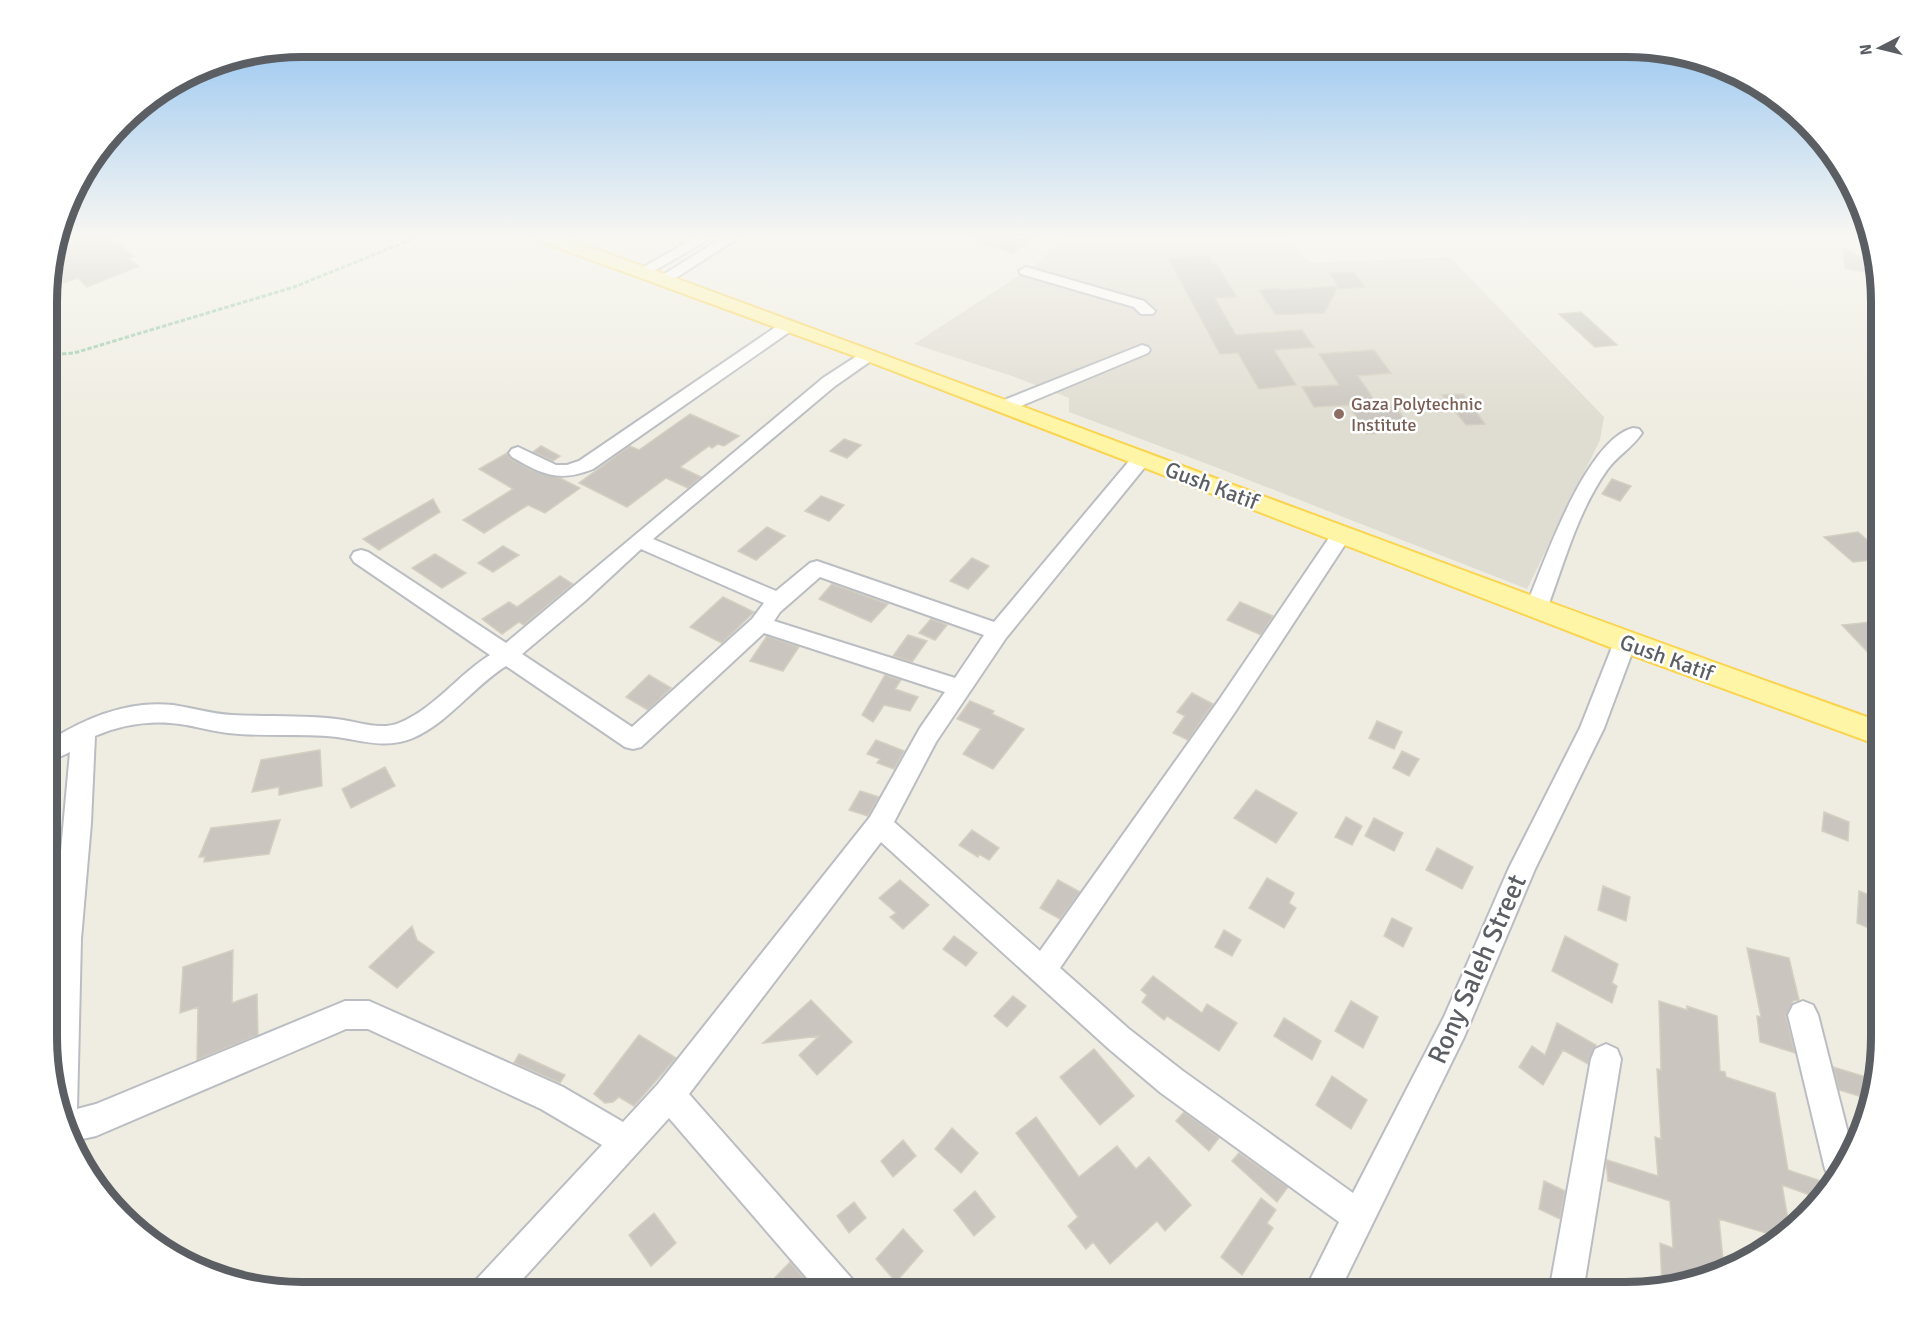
<svg xmlns="http://www.w3.org/2000/svg" width="1928" height="1339" font-family="Signika,sans-serif">
<rect width="100%" height="100%" fill="#efede2"/>
<!-- education -->
<path fill="#dfdcd1" d="M1063 236H1287L1309 263 1450 257 1604 417 1600 440 1527 589 1218 468 1069 412V398L1015 377 914 344 1038 263 1064 239Z"/>
<!-- building -->
<path fill="#cac6bf" stroke="#d4cfc0" stroke-width="1.5" d="M59 236H109L134 256 128 258 139 266 87 287 78 278 63 283 49 269Z
M969 236H1037L1013 253 969 239Z
M1843 248 1876 265 1878 275 1845 268Z
M1208 255 1213 264 1216 263 1237 297 1215 298 1236 335 1302 330 1314 347 1274 350 1296 385 1259 389 1238 353 1220 354 1168 258Z
M1354 272 1365 287 1340 289 1338 287 1324 313 1276 315 1259 290 1279 288 1281 290 1338 286 1329 273Z
M1581 312 1617 345 1595 347 1559 314Z
M1374 350 1391 373 1358 376 1379 407 1396 406 1406 422 1394 423 1400 432 1366 434 1349 405 1314 407 1302 387 1339 385 1319 354Z
M1463 394 1485 424 1466 425 1442 395Z
M690 414 739 436 724 446 718 444 712 448 709 446 680 467 701 477 688 488 666 478 627 507 579 483 630 446 639 450Z
M844 439 861 445 847 458 830 451Z
M541 446 560 456 553 461 533 452Z
M507 453 511 459 532 470 560 478 580 488 545 513 528 505 484 533 463 520 513 489 479 469Z
M1612 479 1631 486 1620 501 1602 494Z
M821 496 844 505 829 521 805 511Z
M433 499 440 512 379 550 363 539Z
M767 527 785 536 756 560 738 551Z
M1858 532 1881 552V559L1853 562 1824 537Z
M503 546 519 555 493 572 478 563Z
M435 554 466 573 442 588 412 568Z
M972 558 989 566 968 589 950 581Z
M560 576 573 584 524 625 519 622 502 634 482 619 509 602 517 607Z
M832 584 888 604 871 622 819 599Z
M723 597 754 612 722 643 690 627Z
M1240 602 1273 616 1261 635 1227 620Z
M931 619 947 625 935 640 919 633Z
M1881 621V666L1842 625Z
M908 635 927 641 912 662 893 656Z
M767 636 799 647 783 671 750 661Z
M649 675 671 688 648 710 626 697Z
M885 675 901 680 895 689 918 697 910 711 884 705 873 722 862 715Z
M1192 693 1213 704 1188 740 1173 733 1185 716 1177 712Z
M970 701 994 711 992 714 1024 729 993 769 963 754 981 729 957 719Z
M1377 721 1402 732 1394 749 1369 738Z
M876 740 904 751 894 769 877 763 880 759 867 754Z
M320 750 322 786 279 795V787L252 792 261 760Z
M1402 751 1419 759 1409 776 1393 768Z
M385 767 395 786 351 808 342 789Z
M1256 790 1297 813 1276 843 1234 818Z
M860 791 879 797 868 816 849 810Z
M1824 812 1849 822 1848 841 1822 831Z
M1346 817 1362 826 1352 845 1335 837Z
M1374 818 1403 833 1394 851 1365 836Z
M280 820 269 854 204 862 205 857H199L211 828Z
M972 830 999 848 989 860 979 854 978 857 959 845Z
M1437 848 1473 867 1462 889 1426 870Z
M1267 878 1294 893 1289 903 1296 908 1284 928 1249 908Z
M900 880 929 905 903 929 890 917 896 913 879 898Z
M1058 880 1080 892 1060 919 1040 908Z
M1603 886 1630 897 1626 921 1598 910Z
M1859 891 1881 900V933L1857 923Z
M1392 918 1412 928 1403 947 1384 936Z
M412 926 417 940 434 952 397 988 369 967Z
M1224 930 1241 940 1232 956 1215 947Z
M954 936 977 953 966 966 943 949Z
M1565 936 1618 964 1612 983 1617 986 1612 1003 1552 971Z
M1747 948 1789 958 1799 1000 1793 1001 1786 1016 1795 1053 1760 1042 1757 1016 1761 1017Z
M233 950 232 1003 257 994 258 1035 197 1060 198 1007 180 1013 183 967Z
M1153 976 1202 1013 1207 1004 1237 1023 1219 1051 1167 1016 1164 1020 1142 1002 1147 995 1141 990Z
M1013 996 1026 1006 1007 1027 994 1016Z
M811 1000 852 1042 817 1075 799 1055 819 1036 763 1043Z
M1351 1001 1378 1017 1363 1048 1335 1031Z
M1659 1001 1687 1010V1006L1717 1016 1720 1071 1725 1072 1726 1077 1775 1093 1788 1170 1833 1185 1821 1199 1782 1185 1789 1225 1776 1236 1719 1219 1724 1270 1662 1284 1660 1243 1673 1248 1670 1201 1608 1181 1606 1163 1607 1160 1658 1176 1655 1137 1661 1139 1657 1069 1661 1070Z
M1284 1018 1321 1041 1312 1060 1274 1036Z
M1557 1023 1596 1045 1588 1064 1563 1050 1543 1085 1519 1067 1532 1046 1545 1055Z
M639 1035 676 1058 634 1106 619 1097 613 1102 605 1103 594 1094Z
M1094 1049 1134 1096 1100 1125 1060 1077Z
M519 1054 565 1075 560 1083 514 1063Z
M1833 1067 1876 1080 1872 1100 1839 1090Z
M1332 1076 1367 1100 1351 1129 1316 1105Z
M1184 1112 1219 1138 1209 1151 1176 1121Z
M1036 1117 1079 1177 1117 1146 1136 1169 1149 1157 1191 1205 1165 1231 1157 1221 1110 1264 1093 1242 1086 1249 1068 1226 1078 1217 1016 1133Z
M952 1128 978 1153 961 1173 935 1149Z
M903 1140 916 1156 893 1177 881 1161Z
M1239 1153 1288 1187 1277 1202 1232 1161Z
M1544 1181 1565 1191 1560 1219 1539 1209Z
M975 1191 995 1217 974 1236 954 1210Z
M1261 1198 1276 1210 1267 1223 1273 1228 1242 1275 1221 1257Z
M854 1202 866 1218 849 1233 837 1216Z
M654 1213 676 1243 651 1266 629 1235Z
M903 1229 923 1251 896 1282 876 1259Z
M790 1262 816 1292H761Z"/>
<g fill="none" stroke-linecap="round" stroke-linejoin="round">
<!-- minor casing -->
<g stroke="#babdc2" stroke-width="4">
<path id="minor" d="M698 236H710L711 238 647 275H637L635 272Z
M725 236H741L668 283 663 285 655 280Z
M1026 267 1144 301 1155 311 1153 314H1141L1134 307 1021 274 1019 271Z
M789 320 797 325 795 328 593 469C558 483 542 474 512 457L509 453 512 449 518 447 556 465H567L579 461 783 322Z
M1142 345 1148 347 1150 350 1148 353 1011 410H999L996 406 999 402Z
M869 350 875 352 877 355 875 358 835 386 653 539 776 591 810 563 817 561 994 622 1135 454H1149L1151 458 1149 462 1006 638 936 742 894 822 1040 951 1219 700 1335 529 1342 527 1349 529 1352 534 1235 712 1060 968 1129 1029 1183 1071 1353 1193 1444 1017 1509 868 1580 728 1614 642 1617 636 1625 634 1633 636 1636 642 1604 728 1535 869 1464 1037 1339 1292H1304L1339 1222 1161 1093 1109 1049 881 842 689 1094 853 1280 858 1292H819L669 1118 511 1292H471L476 1280 602 1145 541 1109 368 1029H346L96 1136 73 1141 49 1070 53 939 70 752 49 762V741C85 718 128 700 173 705 193 708 212 714 232 715 266 717 302 715 336 719 356 721 380 731 399 723 434 709 459 674 490 655L354 562 351 557 354 552 361 550 368 552 506 643 823 378 863 352ZM641 549 764 603 752 619 632 727 522 654 585 601ZM820 577 984 635 955 678 774 621 780 612ZM764 633 945 692 920 728 870 817 658 1084 623 1122 563 1087 369 1001H345L96 1104 77 1109 81 939 91 823 95 736C118 726 145 721 170 723 190 724 209 731 228 733 264 737 301 733 337 737 364 741 387 749 413 738 449 722 473 687 506 666L625 747 633 749 641 747Z
M1633 428 1639 429 1642 433C1633 447 1617 456 1607 470 1578 511 1564 563 1547 609L1544 614 1536 617 1528 614 1525 609C1543 566 1585 440 1633 428Z
M1803 1001 1813 1005 1818 1015 1852 1149 1834 1182 1830 1180 1825 1169 1788 1015 1793 1005Z
M1606 1044 1617 1049 1621 1059 1583 1292H1549L1591 1059 1595 1049Z"/>
</g>
<!-- major casing -->
<g stroke="#fbd44f" stroke-width="4">
<path id="major" d="M534 236H559C1000 395 1438 565 1881 722V746L1615 649 862 359 537 240Z"/>
</g>
<!-- path -->
<path stroke="#95caa7" stroke-width="3" stroke-dasharray="4.5 2" stroke-linecap="butt" d="M49 355 74 353 294 287 420 236"/>
<!-- minor -->
<use href="#minor" fill="#fff" fill-rule="evenodd"/>
<!-- major -->
<use href="#major" fill="#fff5a7" fill-rule="evenodd"/>
</g>
<!-- sky -->
<linearGradient id="sky" x2="0" y2="1"><stop stop-color="#8cc0f1"/><stop offset="0.56" stop-color="#f8f7f2"/><stop offset="1" stop-color="#f8f7f2" stop-opacity="0"/></linearGradient>
<rect width="1928" height="423" fill="url(#sky)"/>
<!-- markers -->
<circle fill="#8d6e63" stroke="#fff" stroke-width="2" cx="1339" cy="414" r="6"/>
<g text-anchor="middle" stroke-width="5" stroke-linejoin="round" paint-order="stroke">
<!-- far-education labels -->
<g font-size="18" fill="#785e54" stroke="#fff" text-anchor="start">
<text x="1351" y="410">Gaza Polytechnic<tspan x="1351" dy="21">Institute</tspan></text>
</g>
<!-- street labels -->
<g font-size="22" fill="#5b5f64" stroke="#fff">
<text transform="translate(1212 485) rotate(21)" y="8">Gush Katif</text>
<text transform="translate(1667 657) rotate(20)" y="8">Gush Katif</text>
</g>
<!-- near-street labels -->
<g font-size="27" fill="#5b5f64" stroke="#fff">
<text transform="translate(1477 969) rotate(-66)" y="9">Rony Saleh Street</text>
</g>
</g>
<!-- crop -->
<path d="M0 0H1928V1339H0ZM302 57H1626A245 245 0 0 1 1871 302V1037A245 245 0 0 1 1626 1282H302A245 245 0 0 1 57 1037V302A245 245 0 0 1 302 57Z" fill="#fff" fill-rule="evenodd"/>
<path fill="none" stroke="#5b5f64" stroke-width="8" d="M302 57H1626A245 245 0 0 1 1871 302V1037A245 245 0 0 1 1626 1282H302A245 245 0 0 1 57 1037V302A245 245 0 0 1 302 57Z"/>
<!-- north arrow -->
<g transform="translate(1880 48) rotate(263)" stroke="#ffffff" stroke-width="4.5" paint-order="stroke">
<path d="M0-4.5L10 22L0 15L-10 22Z" fill="#5b5f64"/>
<text y="-9" font-size="16" font-weight="bold" text-anchor="middle" fill="#5b5f64">N</text>
</g>
</svg>
